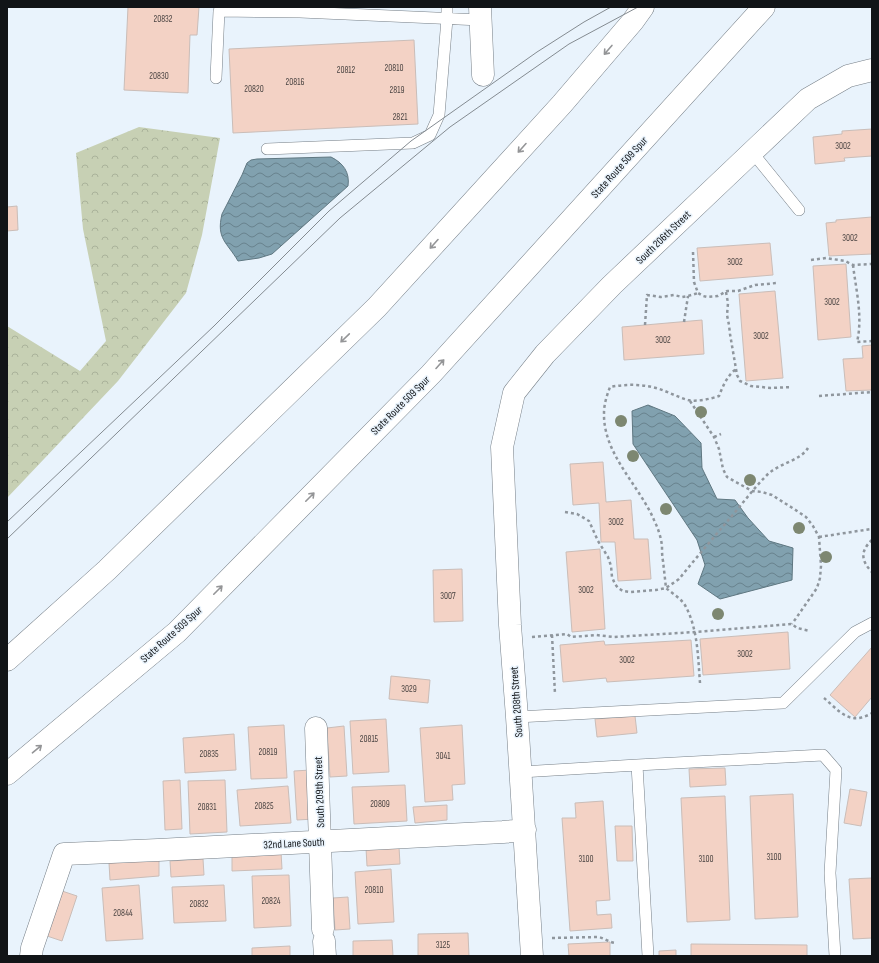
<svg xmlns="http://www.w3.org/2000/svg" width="879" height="963" font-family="'Sofia Sans Condensed',sans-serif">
<defs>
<pattern id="forest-crowns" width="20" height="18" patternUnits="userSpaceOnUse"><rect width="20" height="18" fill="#c7d0b4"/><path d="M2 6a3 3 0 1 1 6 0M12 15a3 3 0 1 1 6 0" fill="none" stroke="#aab29a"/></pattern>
<pattern id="water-waves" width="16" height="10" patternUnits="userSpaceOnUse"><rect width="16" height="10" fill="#81a1af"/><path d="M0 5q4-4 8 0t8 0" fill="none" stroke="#68828d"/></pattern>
</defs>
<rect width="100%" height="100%" fill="#e9f3fc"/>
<!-- forest -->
<path fill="url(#forest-crowns)" d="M139 127 220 138 202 235 186 293 118 381 7 498V326L80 371 106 341 83 229 76 153Z"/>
<!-- water -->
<path fill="url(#water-waves)" stroke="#5f7781" d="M331 157C343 163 350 172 348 186L272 254 259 258 238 261C227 242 216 239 222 214L242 175 247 163 251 160 257 159Z
M648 405 675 416 701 443 702 468 717 499 735 500 748 518 769 541 793 548 792 580 720 599 698 584 705 565 697 540 633 444 632 411Z"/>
<!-- building -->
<path fill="#f3d2c5" stroke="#cabdb8" d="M128 7H199L197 35H190L188 93 124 90Z
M414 40 418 124 233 133 229 49Z
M872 129V156L844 158 845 161 815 164 813 137 842 134V131Z
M17 206 18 230 7 231V207Z
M872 217V254L829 256 826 223 836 222V220Z
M770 243 773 275 700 281 697 248Z
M846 264 851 337 818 340 813 266Z
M775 291 783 378 746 381 739 294Z
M702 320 704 354 624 360 622 327Z
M872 345V390L846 391 843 359 863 358 862 346Z
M603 462 606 502 631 500 634 539H648L651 579 618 581 615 542H601L599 503 573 505 570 464Z
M600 549 605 629 572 632 566 552Z
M462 569 463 621 434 622 433 570Z
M788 632 790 669 703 675 700 639Z
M691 640 694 676 607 682 606 678 563 682 560 645 604 641 605 645Z
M872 647V697L855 717 830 695Z
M391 676 430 680 428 703 389 699Z
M635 716 637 733 597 737 595 719Z
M386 719 389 772 353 774 350 721Z
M284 725 287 778 251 779 248 727Z
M462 725 465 784 452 785 453 800 425 802 420 728Z
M344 726 347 776 330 777 327 728Z
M234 734 236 770 185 773 183 738Z
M725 768 726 785 690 787 689 769Z
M311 770 314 819 297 820 294 771Z
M180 780 182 829 165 830 163 781Z
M225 780 227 832 190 834 188 781Z
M405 785 407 821 354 824 352 787Z
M288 786 291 823 240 826 237 790Z
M850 789 867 792 861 826 844 823Z
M793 794 798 917 755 919 750 796Z
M725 796 730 920 687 922 681 798Z
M603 801 610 900 596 901 597 915 611 914 612 928 570 931 562 818H576L575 803Z
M447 805V820L415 823 413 807Z
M615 826H632L633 861H617Z
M399 847 400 864 367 866 366 848Z
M281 852 282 869 232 871V854Z
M203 859 204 875 171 877 170 861Z
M159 860V876L110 880 109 863Z
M391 869 394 922 358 924 355 872Z
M289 875 291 926 254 928 252 876Z
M872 878V938L853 939 849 879Z
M139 885 143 939 106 941 102 888Z
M224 885 226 921 174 923 172 887Z
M62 891 77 896 62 941 47 936Z
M348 897 350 929 335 930 333 898Z
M468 933 469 956H418V934Z
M392 940 393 956H353V941Z
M610 942V956H569L568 944Z
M691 944 807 945V956H691Z
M290 946V956H252V948Z
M676 950V956H659V951Z"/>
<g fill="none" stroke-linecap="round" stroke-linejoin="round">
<!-- lane casing -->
<g stroke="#767f87" stroke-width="12">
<path id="lane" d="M216 78 219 11 300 12 481 20
M267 149 413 143 430 135 439 115 447 19V7
M752 152 799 210
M517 717 783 703 855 632 872 623
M521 772 637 765
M648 956 637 765 823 755 836 770 830 873 835 956"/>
</g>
<!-- street casing -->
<g stroke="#767f87" stroke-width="23">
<path id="street" d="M480 7 483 75
M316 728 323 929
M324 941 325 956
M31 956 32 948 64 854 158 850 503 832 525 830
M532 956 517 717 510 625 502 447 514 393 545 354 612 285 808 99 848 76 872 70"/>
</g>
<!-- highway casing -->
<g stroke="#767f87" stroke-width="23">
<path id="highway" d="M7 660 107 570 377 307 562 104 633 21 643 7
M7 774 177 632 431 374 764 7"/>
</g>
<!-- path -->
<path stroke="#8f969d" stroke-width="2.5" stroke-dasharray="3 3" stroke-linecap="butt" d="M693 252 694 282 698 293 703 296 707 297 718 296 727 291H738L755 285 777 283
M811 260 826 258 845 261 853 265 872 264
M853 265C856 290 863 317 857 342L872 341
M726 292 728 303 727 315 729 325 730 334 736 369 737 375 740 381 751 386 771 388 792 387
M684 322 688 296
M645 325 647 295 661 297 674 295 682 297 688 296 698 293
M819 396 872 392
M690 401 714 437 719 449 723 469 727 477 752 491 762 492 772 495 794 509 806 517 813 526 819 537 821 566 820 578 817 588 792 624
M714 437 721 434
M565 512 577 514 589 521 598 541 608 557 611 566 612 577 615 584 618 588 623 591 630 592 656 590 666 588 679 579C696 558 714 537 731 517 743 503 754 488 767 475 779 463 800 461 808 448
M819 537 871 529 872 530
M872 540C860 551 861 561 872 572
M552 635 555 694
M532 637 567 634 571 637 596 635 614 637 695 632 792 624 797 628 810 631
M700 683C698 658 698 630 686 607 682 599 673 594 666 588 665 579 664 570 663 561 662 556 662 551 662 546 661 537 658 528 654 520 639 485 603 454 604 413 604 404 607 395 610 387 626 384 641 384 656 388 667 391 677 397 688 400 697 402 710 399 719 396 723 386 727 376 736 369
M824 698C835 707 847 723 863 717 866 716 869 715 872 713
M552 938 598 937C605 938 610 943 616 943"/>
<!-- lane -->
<use href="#lane" stroke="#fff" stroke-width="11"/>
<!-- street -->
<use href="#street" stroke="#fff" stroke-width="22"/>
<!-- highway -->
<use href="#highway" stroke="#fff" stroke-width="22"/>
<!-- tram -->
<path stroke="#848b91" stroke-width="1" d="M7 522 214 326 329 211 411 141 537 52 584 22 611 7
M7 539 340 218 450 127 569 44 638 7"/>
</g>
<!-- trees -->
<g fill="#7d8771">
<circle cx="701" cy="412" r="6"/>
<circle cx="621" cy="421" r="6"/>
<circle cx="633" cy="456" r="6"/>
<circle cx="750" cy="480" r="6"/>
<circle cx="666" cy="509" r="6"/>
<circle cx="799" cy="528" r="6"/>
<circle cx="826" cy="557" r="6"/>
<circle cx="718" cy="614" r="6"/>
</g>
<!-- one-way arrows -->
<defs><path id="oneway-shaft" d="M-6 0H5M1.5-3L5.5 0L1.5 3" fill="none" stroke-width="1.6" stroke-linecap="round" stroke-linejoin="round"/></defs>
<g stroke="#949597">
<use href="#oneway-shaft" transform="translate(608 50) rotate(131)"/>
<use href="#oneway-shaft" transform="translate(522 148) rotate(132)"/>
<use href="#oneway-shaft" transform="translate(434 244) rotate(132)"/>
<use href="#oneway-shaft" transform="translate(345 338) rotate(136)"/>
<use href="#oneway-shaft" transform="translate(440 364) rotate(-48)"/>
<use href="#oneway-shaft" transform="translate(310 497) rotate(-45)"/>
<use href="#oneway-shaft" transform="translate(218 590) rotate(-45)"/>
<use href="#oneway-shaft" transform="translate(37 749) rotate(-40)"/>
</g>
<g text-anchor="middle" stroke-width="3" stroke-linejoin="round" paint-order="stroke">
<!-- number labels -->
<g font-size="9" fill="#4a4442">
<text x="163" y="22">20832</text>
<text x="394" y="71">20810</text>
<text x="346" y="73">20812</text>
<text x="159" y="79">20830</text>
<text x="295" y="85">20816</text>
<text x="254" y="92">20820</text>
<text x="397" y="93">2819</text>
<text x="400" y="120">2821</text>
<text x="843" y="149">3002</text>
<text x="850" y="241">3002</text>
<text x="735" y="265">3002</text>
<text x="832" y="305">3002</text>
<text x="761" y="339">3002</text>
<text x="663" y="343">3002</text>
<text x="616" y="525">3002</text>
<text x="586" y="593">3002</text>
<text x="448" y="599">3007</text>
<text x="745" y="657">3002</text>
<text x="627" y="663">3002</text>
<text x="409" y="692">3029</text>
<text x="369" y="742">20815</text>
<text x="268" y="755">20819</text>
<text x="209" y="757">20835</text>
<text x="443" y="759">3041</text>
<text x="380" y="807">20809</text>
<text x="264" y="809">20825</text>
<text x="207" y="810">20831</text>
<text x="774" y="860">3100</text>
<text x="586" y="862">3100</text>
<text x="706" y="862">3100</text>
<text x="374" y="893">20810</text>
<text x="271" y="904">20824</text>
<text x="199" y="907">20832</text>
<text x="123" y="916">20844</text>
<text x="443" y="948">3125</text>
</g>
<!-- street labels -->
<g font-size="11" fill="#111417" stroke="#e9f3fc">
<text transform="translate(619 167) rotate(-48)" y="4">State Route 509 Spur</text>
<text transform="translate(663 237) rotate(-44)" y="4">South 206th Street</text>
<text transform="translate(400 405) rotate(-45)" y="4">State Route 509 Spur</text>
<text transform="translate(171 634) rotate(-42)" y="4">State Route 509 Spur</text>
<text transform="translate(516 702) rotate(-94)" y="4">South 208th Street</text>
<text transform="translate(319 792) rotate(-92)" y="4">South 209th Street</text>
<text transform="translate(294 843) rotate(-3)" y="4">32nd Lane South</text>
</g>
</g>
<!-- border -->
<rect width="879" height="963" fill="none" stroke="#111417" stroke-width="16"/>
</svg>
